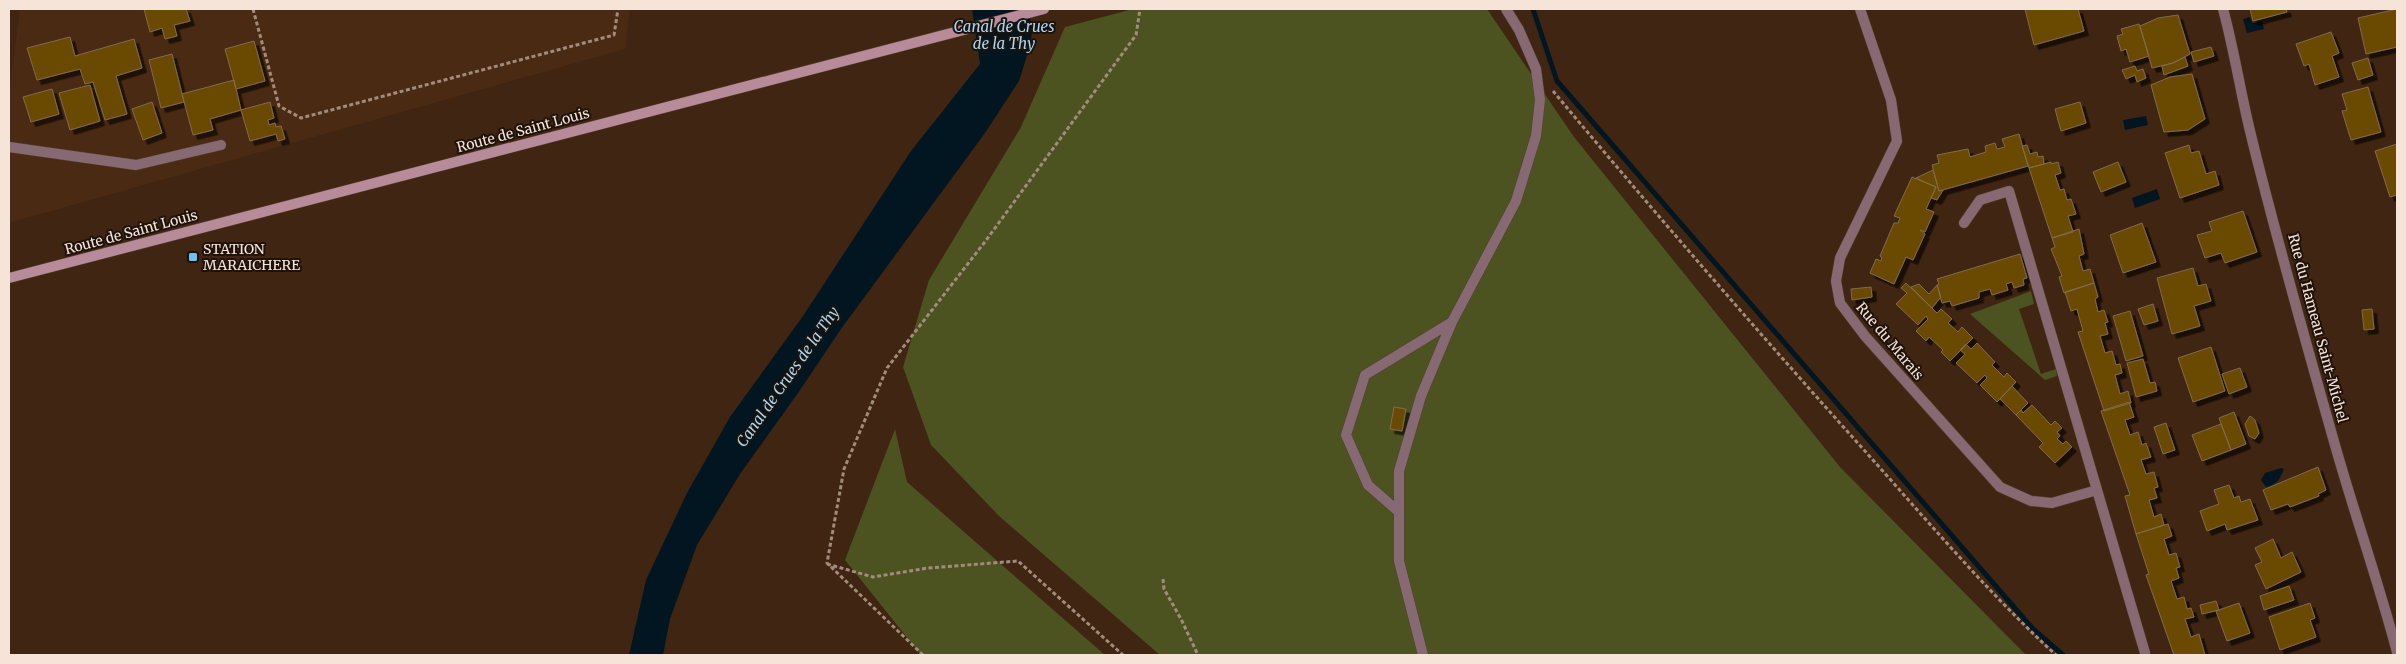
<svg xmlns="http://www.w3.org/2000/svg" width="2406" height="664" font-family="Merriweather,serif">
<defs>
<filter id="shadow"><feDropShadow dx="4.5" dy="4.5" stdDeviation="0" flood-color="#0009"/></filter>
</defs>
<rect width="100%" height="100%" fill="#402512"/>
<!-- built -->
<path fill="#4a2a12" d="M20 9H630L625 49 9 223V94Z"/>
<!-- green -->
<path fill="#4c5220" d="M1133 9H1487L1574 137 1840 467 2026 655H1160L999 516 931 445 903 367 929 280 1021 127 1065 27Z
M2031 291 2034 304 2019 309 2041 374 2056 369 2057 376 2045 380 1970 314Z
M895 429 907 482 1105 655H921L845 560Z"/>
<!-- water -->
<path fill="#021621" d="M972 9H1029L1032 33 1030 46 1019 81 985 133 841 329 798 393 740 474 697 545 670 619 663 655H629L646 580 687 493 730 417 803 316 911 151 980 64Z
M2250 17 2252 23 2262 21 2264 29 2247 33 2243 19Z
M2146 116 2148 125 2125 130 2123 120Z
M2157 189 2160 199 2135 208 2132 198Z
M2281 468 2284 469C2280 479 2277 485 2266 487L2261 480 2265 473Z"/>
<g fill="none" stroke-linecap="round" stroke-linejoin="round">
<!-- stream -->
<path stroke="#021621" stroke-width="5" d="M1533 9 1557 81 2033 629 2063 655"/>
</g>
<!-- building -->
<path fill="#6b4806" stroke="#816b4e" filter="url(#shadow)" d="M144 9H186L190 21 174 25 177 36 165 39 162 28 150 32Z
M2025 9H2078L2084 31 2034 45Z
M2250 9H2286L2287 12 2253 21Z
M2397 9V47L2366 54 2358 18Z
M2178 15 2190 54 2173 63 2152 68 2140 26 2158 18Z
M2139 24 2149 56 2130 62 2126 49 2121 51 2117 36 2123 34 2121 29Z
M2331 32 2339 53 2332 56 2339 77 2315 85 2309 64 2304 66 2296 44Z
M70 37 75 56 134 39 142 68 116 76 127 114 105 120 93 82 85 84 80 69 37 80 27 48Z
M254 41 265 81 236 89 225 49Z
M2211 47 2214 56 2194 62 2191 52Z
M172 54 184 102 161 108 149 60Z
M2185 57 2188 66 2164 75 2162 66 2173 63Z
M2368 58 2373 75 2358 80 2352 63Z
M2135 66 2137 71 2143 69 2146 78 2137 82 2135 75 2126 79 2122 70Z
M2192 74 2205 119 2188 130 2164 132 2151 85 2170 77Z
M234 80 241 110 210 119 213 130 193 135 182 94Z
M90 85 100 121 70 130 59 93Z
M2368 87 2381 132 2351 140 2342 111 2347 110 2342 94Z
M52 89 59 114 31 122 23 97Z
M152 102 162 133 143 140 132 109Z
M270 102 274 118 268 120 269 125 275 123 276 127 281 126 285 139 278 141 276 134 250 141 241 110Z
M2080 102 2086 123 2061 131 2055 109Z
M2019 134 2028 166 1939 191 1932 165 1939 163 1937 155 1968 149 1970 157 1986 152 1985 146 1995 143 1997 149 2005 147 2002 139Z
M2397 144V195L2390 197 2375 151Z
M2027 145 2030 154 2037 152 2038 157 2043 156 2044 164 2029 168 2022 146Z
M2189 145 2191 153 2199 151 2206 174 2215 171 2219 185 2180 198 2165 153Z
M2051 162V164L2058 162 2061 173 2055 175 2060 190 2064 189 2067 200 2071 199 2076 214 2068 216 2073 232 2052 238 2029 168Z
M2118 162 2126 182 2101 192 2093 172Z
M1933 170 1939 191 1943 190 1937 200 1931 198 1936 187 1916 178Z
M1912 177 1936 187 1926 209 1934 212 1925 232 1920 230 1925 234 1913 260 1906 257 1894 284 1870 273 1876 259 1881 261 1882 258 1880 256 1894 223H1898L1900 218 1894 216Z
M2243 211 2257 252 2225 263 2221 253 2205 258 2197 235 2212 231 2209 222Z
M2142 223 2156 262 2123 273 2110 235Z
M2079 229 2084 254 2079 256 2083 271 2090 269 2094 283 2064 293 2059 277 2062 276 2051 249 2055 247 2052 238Z
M2020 254 2027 278 2023 279 2024 285 2014 288 2012 282 2006 284 2008 290 1992 295 1990 289 1979 292V298L1952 306 1950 301 1942 303 1937 285 1939 284 1937 279Z
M2193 268 2198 286 2206 284 2211 301 2194 306 2200 326 2172 334 2157 278Z
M1906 283 1937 313 1941 309 1952 319 1948 323 1958 332 1962 327 1973 338 1950 361 1941 352 1943 350 1929 337 1926 341 1916 331 1928 319 1926 316 1918 325 1896 304 1907 293 1901 288Z
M2094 283 2098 297 2095 299 2098 312 2104 310 2108 322 2105 323 2108 334 2100 336 2105 353 2112 351 2116 365 2120 364 2122 373 2115 375 2120 394 2128 391 2131 403 2104 411 2078 332 2083 331 2077 309 2071 311 2065 292Z
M1919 284 1929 294 1937 285 1941 297 1932 308 1911 287Z
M1871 287 1872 297 1852 300 1851 289Z
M2153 304 2158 321 2144 325 2138 309Z
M2372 309 2374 329 2364 330 2362 310Z
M2130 311 2143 356 2126 361 2113 316Z
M1977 343 1995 362 1992 365 2004 377 2007 373 2016 382 1997 402 1980 385 1987 378 1985 375 1977 383 1956 363 1965 354 1960 350 1966 344 1971 349Z
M2211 347 2225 391 2193 402 2178 358Z
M2143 359 2150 383 2155 382 2157 391 2136 397 2127 363Z
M2240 368 2247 387 2229 394 2222 374Z
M2012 386 2028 403 2016 415 2000 399Z
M2129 402 2134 417 2125 420 2130 435 2138 432 2142 445 2146 443 2151 457 2141 460 2146 474 2154 472 2158 487 2154 488 2157 498 2149 500 2154 517 2161 514 2164 525 2136 534 2125 496 2130 495 2101 411Z
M2032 405 2051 425 2055 421 2062 428 2057 432 2060 436 2057 439 2063 444 2066 441 2072 447 2055 463 2039 447 2043 443 2016 415 2021 410 2023 413Z
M1394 407 1406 409 1402 431 1390 429Z
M2234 412 2246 444 2231 450 2219 418Z
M2250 416 2255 420 2259 433 2255 439 2249 436 2245 424Z
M2166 423 2175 450 2163 454 2154 427Z
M2221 424 2231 450 2202 461 2192 435Z
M2318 467 2326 490 2318 494 2319 496 2290 507 2288 504 2271 510 2263 490Z
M2229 485 2234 498 2239 496 2241 502 2250 499 2258 520 2227 530 2225 524 2207 531 2200 511 2219 504 2214 490Z
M2168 524 2172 536 2164 539 2169 555 2176 553 2180 567 2176 568 2179 578 2171 581 2177 599 2184 597 2187 609 2191 608 2194 617 2185 619 2191 637 2199 634 2205 655H2174L2146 575 2149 574 2136 534Z
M2273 539 2281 558 2292 552 2301 572 2266 589 2255 565 2262 562 2255 548Z
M2289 586 2294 600 2264 610 2260 596Z
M2216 601 2219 610 2202 614 2200 605Z
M2239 603 2250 633 2227 641 2216 611Z
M2310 603 2315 618 2310 620 2316 637 2280 650 2269 617Z"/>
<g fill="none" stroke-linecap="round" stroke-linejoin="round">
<!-- service casing -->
<g stroke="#59402e" stroke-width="11">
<path id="service" d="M9 147 136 165 221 145"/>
</g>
<!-- minor casing -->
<g stroke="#59402e" stroke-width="11">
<path id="minor" d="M1860 9 1891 100 1897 141 1840 258 1836 281 1840 303 1865 336 2000 487 2031 501 2052 503 2097 490
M2223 9C2234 49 2240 90 2250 131 2275 234 2304 336 2333 438 2353 510 2378 580 2397 652
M1964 223 1980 200 2009 191 2145 653
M1399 512 1368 485 1346 435 1365 375 1452 322
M1423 655 1399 561V471L1421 396 1452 322 1516 201 1536 136 1540 100 1536 69 1519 30 1506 9"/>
</g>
<!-- secondary casing -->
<g stroke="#59402e" stroke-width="11">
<path id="secondary" d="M9 278 1044 9"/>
</g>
<!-- path -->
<path stroke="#a28c7e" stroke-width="3" stroke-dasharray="4 2.5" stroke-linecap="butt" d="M253 9 279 106 301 118 614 35 618 9
M1553 91C1654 212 1758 332 1864 450 1926 519 1987 592 2056 655
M827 564 873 577 928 568 1018 561 1123 655
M1163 579 1164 589 1181 619 1198 655
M923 655 827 563 844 469 887 368 984 243 1136 35 1140 9"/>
<!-- service -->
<use href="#service" stroke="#866973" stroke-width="10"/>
<!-- minor -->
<use href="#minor" stroke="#866973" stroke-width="10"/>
<!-- secondary -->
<use href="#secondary" stroke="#b88b9b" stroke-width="10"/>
</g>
<!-- markers -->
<rect fill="#6dc2f3" stroke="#1e120a" stroke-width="2" x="188" y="252" width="10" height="10" rx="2.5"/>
<g text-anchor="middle" stroke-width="4" stroke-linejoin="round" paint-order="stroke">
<!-- street labels -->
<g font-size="14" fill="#f6e4d9" stroke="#1e120a">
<text transform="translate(523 130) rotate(-15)" y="5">Route de Saint Louis</text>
<text transform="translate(131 232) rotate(-15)" y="5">Route de Saint Louis</text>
<text transform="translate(2318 328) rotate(75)" y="5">Rue du Hameau Saint-Michel</text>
<text transform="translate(1890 341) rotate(50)" y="5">Rue du Marais</text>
</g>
<!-- poi labels -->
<g font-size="14" fill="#f6e4d9" stroke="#1e120a" text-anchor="start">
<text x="203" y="254">STATION<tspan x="203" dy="16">MARAICHERE</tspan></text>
</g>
<!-- water labels -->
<g font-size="15" font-style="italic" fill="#a4d9f9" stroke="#1e120a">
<text x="1004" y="32">Canal de Crues<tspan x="1004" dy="17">de la Thy</tspan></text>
<text transform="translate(788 377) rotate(-55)" y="5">Canal de Crues de la Thy</text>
</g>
</g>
<!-- border -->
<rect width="2406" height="664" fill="none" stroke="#f6e4d9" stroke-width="20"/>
</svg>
